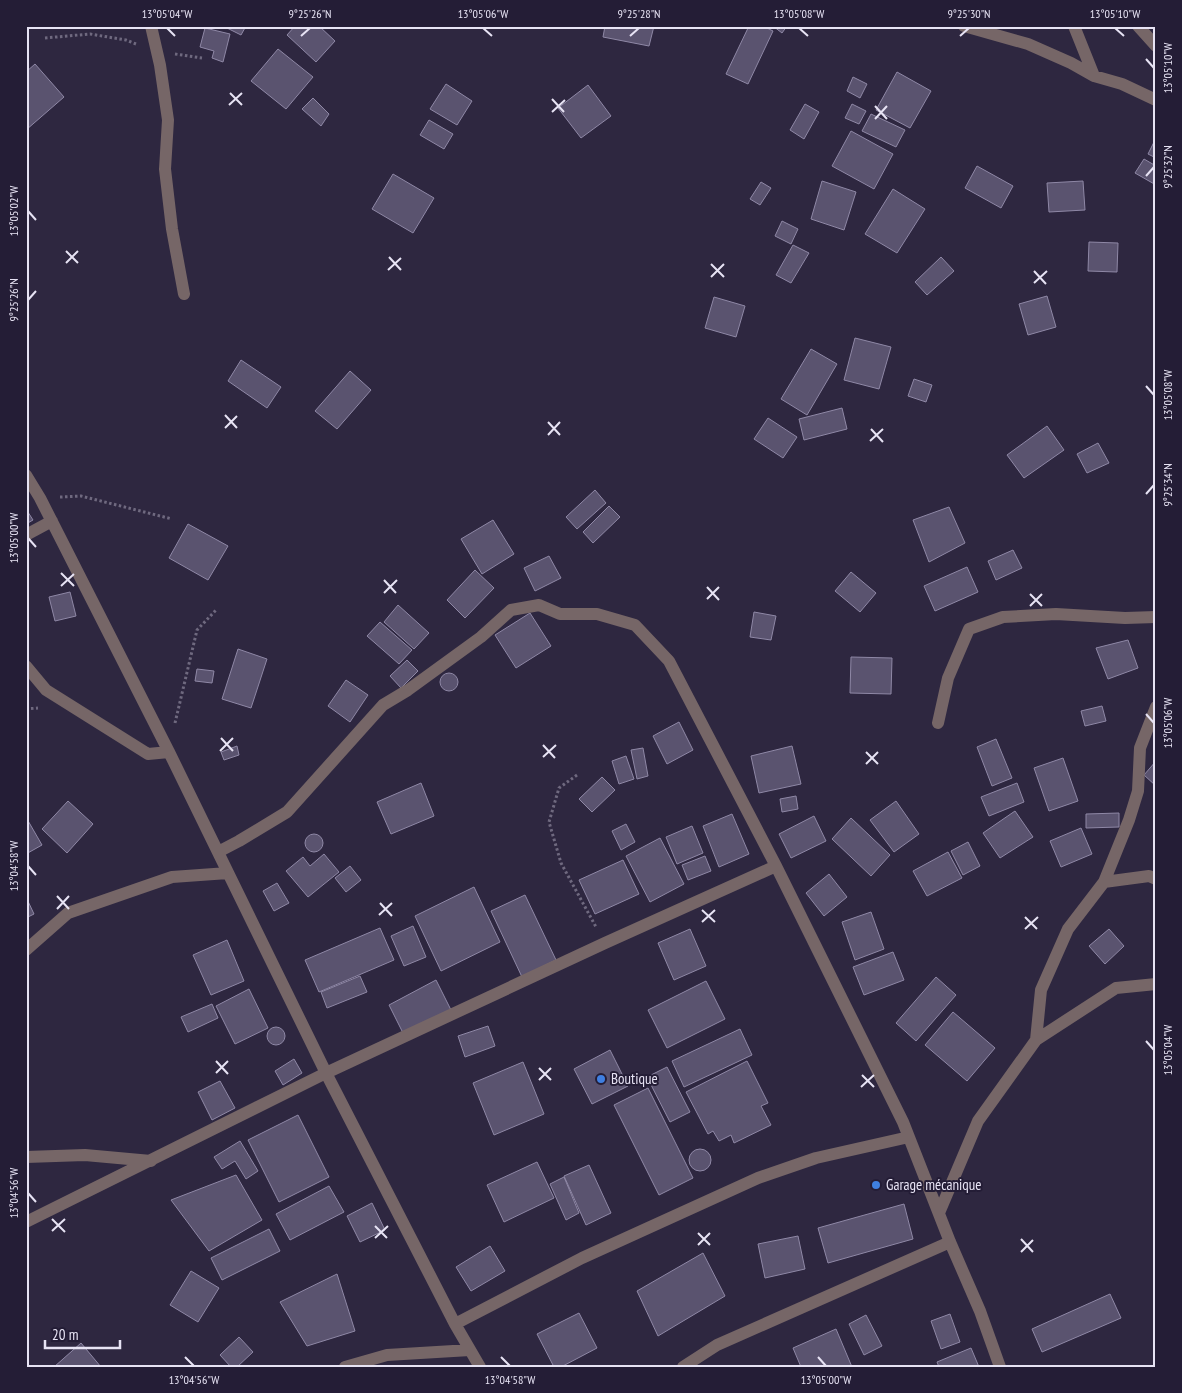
<svg xmlns="http://www.w3.org/2000/svg" width="1182" height="1393" font-family="'PT Sans Narrow',sans-serif">
<rect width="100%" height="100%" fill="#2e2740"/>
<!-- building -->
<path fill="#5a536f" stroke="#8f88a6" d="M226 26H246L241 35 225 27Z
M295 26H319L335 41 316 62 287 35Z
M605 26H654L649 46 603 37Z
M749 26H763L773 31 748 84 726 74Z
M773 26H787L782 33Z
M205 28 230 34 223 62 212 58 214 51 200 47Z
M278 49 313 77 286 109 251 81Z
M35 64 64 97 26 130V72Z
M897 72 931 91 910 128 876 110Z
M853 77 867 84 860 98 847 91Z
M446 84 472 101 457 125 430 109Z
M588 85 611 116 581 138 558 108Z
M313 98 329 114 321 126 302 109Z
M805 104 819 112 804 139 790 130Z
M852 104 866 111 859 124 845 118Z
M871 114 905 130 896 147 862 131Z
M429 120 453 134 444 149 420 135Z
M851 131 893 154 874 189 832 166Z
M1156 138V158L1148 154Z
M1144 159 1156 166V185L1135 173Z
M977 166 1013 186 1001 208 965 188Z
M393 174 434 198 413 233 372 209Z
M822 181 856 192 844 230 811 219Z
M1083 181 1085 210 1049 212 1047 183Z
M761 182 771 188 760 205 750 199Z
M893 189 925 209 897 253 865 234Z
M782 221 798 229 791 244 775 236Z
M1089 242 1118 243 1117 272 1088 271Z
M793 245 809 253 791 283 776 275Z
M941 257 954 271 927 295 915 282Z
M1047 296 1056 327 1028 335 1019 304Z
M714 297 745 306 736 337 705 328Z
M855 338 891 347 879 389 844 380Z
M811 349 837 364 807 415 781 399Z
M241 360 281 387 267 408 228 381Z
M350 371 371 390 337 429 315 411Z
M914 379 932 385 926 402 908 396Z
M842 408 847 429 804 440 799 419Z
M768 418 797 437 783 458 754 439Z
M1047 426 1064 450 1024 478 1007 455Z
M1098 443 1109 463 1087 473 1077 454Z
M595 490 606 503 577 529 566 517Z
M609 506 620 517 593 543 583 532Z
M949 507 965 543 929 562 913 520Z
M26 509 33 520 26 524Z
M493 520 514 554 482 574 461 539Z
M188 524 228 546 208 580 169 558Z
M1013 550 1022 568 996 580 988 561Z
M549 556 561 578 535 591 524 568Z
M967 567 978 592 935 611 924 586Z
M475 570 494 588 465 618 447 600Z
M851 572 876 593 860 612 835 591Z
M70 592 76 616 55 621 49 597Z
M398 605 429 633 414 649 384 622Z
M754 612 776 616 771 640 750 637Z
M530 613 551 646 516 668 495 635Z
M380 622 412 650 399 664 367 636Z
M1128 640 1138 668 1108 679 1096 648Z
M238 649 267 659 251 708 222 699Z
M851 657 892 658 891 694 850 693Z
M407 660 418 671 401 688 390 676Z
M197 669 214 671 212 683 195 681Z
M440 682a9 9 0 1 1 18 0a9 9 0 1 1-18 0Z
M346 680 368 695 350 722 328 706Z
M1102 706 1106 721 1085 726 1081 711Z
M679 722 693 750 667 764 653 736Z
M996 739 1012 778 992 786 977 747Z
M237 746 239 755 224 760 221 752Z
M792 746 801 784 759 793 751 756Z
M643 748 648 776 637 779 631 750Z
M626 756 634 779 619 784 612 761Z
M1063 758 1078 801 1049 811 1034 768Z
M1156 761V786L1144 775Z
M602 777 615 790 592 812 579 799Z
M421 783 434 816 391 834 377 802Z
M1017 783 1024 802 989 816 981 797Z
M796 796 798 809 782 812 780 799Z
M68 801 93 824 67 853 42 829Z
M896 801 919 834 894 852 870 820Z
M1015 811 1033 837 1000 858 983 833Z
M1119 813V827L1086 828V814Z
M732 814 749 854 719 867 703 826Z
M814 816 826 841 791 858 779 834Z
M851 818 890 855 871 876 832 839Z
M27 819 42 845 26 854V820Z
M626 824 635 842 621 850 612 831Z
M692 826 703 853 677 864 666 837Z
M1081 828 1092 854 1061 867 1050 841Z
M305 843a9 9 0 1 1 18 0a9 9 0 1 1-18 0Z
M660 838 684 884 650 902 626 856Z
M968 842 980 866 963 875 951 851Z
M948 852 962 878 927 896 913 871Z
M324 854 339 872 308 897 286 871 303 857 310 866Z
M705 856 711 871 688 880 682 865Z
M623 860 639 894 595 914 579 880Z
M350 866 361 880 346 892 335 878Z
M829 874 847 897 824 916 806 893Z
M277 883 289 903 274 911 263 891Z
M474 887 500 942 441 971 415 916Z
M525 895 556 960 522 977 491 911Z
M26 897 34 914 26 918Z
M871 912 884 949 855 960 842 922Z
M413 926 426 957 404 966 391 936Z
M380 928 394 960 319 992 305 960Z
M690 929 706 966 674 980 658 943Z
M1109 929 1124 946 1105 964 1089 946Z
M227 940 244 981 211 995 193 955Z
M893 952 904 980 864 995 853 967Z
M360 976 367 992 327 1008 321 992Z
M936 977 956 995 916 1041 896 1023Z
M436 980 451 1010 404 1035 389 1005Z
M706 981 725 1019 667 1048 648 1010Z
M249 989 268 1028 235 1044 216 1006Z
M212 1004 218 1018 188 1032 181 1017Z
M953 1012 995 1048 967 1081 925 1045Z
M488 1026 495 1046 465 1057 458 1036Z
M267 1036a9 9 0 1 1 18 0a9 9 0 1 1-18 0Z
M740 1029 752 1055 684 1087 672 1061Z
M610 1050 628 1086 592 1104 574 1069Z
M294 1059 302 1073 283 1085 275 1071Z
M747 1061 768 1103 761 1106 771 1125 734 1143 731 1135 719 1141 713 1131 708 1134 686 1092Z
M523 1062 544 1114 494 1135 473 1083Z
M667 1067 690 1112 670 1122 647 1077Z
M220 1081 235 1108 212 1120 198 1092Z
M648 1088 693 1178 659 1195 614 1105Z
M298 1115 329 1177 279 1202 248 1140Z
M240 1141 258 1171 246 1179 235 1161 222 1169 214 1157Z
M689 1160a11 11 0 1 1 22 0a11 11 0 1 1-22 0Z
M537 1162 554 1198 504 1222 487 1185Z
M589 1165 611 1213 586 1225 564 1176Z
M236 1175 262 1220 209 1251 171 1200Z
M564 1177 579 1213 566 1220 550 1184Z
M329 1186 344 1212 290 1240 276 1214Z
M372 1203 385 1230 360 1242 347 1216Z
M904 1204 913 1239 828 1263 818 1228Z
M269 1229 280 1251 222 1280 211 1258Z
M798 1236 805 1269 765 1278 758 1244Z
M490 1246 505 1271 471 1291 456 1267Z
M703 1253 725 1296 658 1336 637 1291Z
M191 1271 219 1288 198 1322 170 1305Z
M337 1274 355 1331 307 1346 280 1302Z
M1110 1294 1121 1318 1042 1352 1032 1329Z
M579 1313 597 1348 561 1367H554L537 1334Z
M950 1314 960 1342 941 1349 931 1321Z
M866 1315 882 1346 864 1355 849 1324Z
M836 1329 852 1367H801L793 1348Z
M239 1337 253 1352 237 1367H231L220 1355Z
M81 1343 101 1367H54Z
M971 1348 979 1367H939L937 1362Z"/>
<g fill="none" stroke-linecap="round" stroke-linejoin="round">
<!-- path -->
<path stroke="#6f697f" stroke-width="3" stroke-dasharray="2.5 2.5" stroke-linecap="butt" d="M45 38 90 34 126 40 136 44
M175 54 202 58
M60 497 81 496 172 519
M26 709 38 708
M175 723 197 630 217 609
M577 775 559 788 549 822 561 863 596 927"/>
<!-- minor -->
<path stroke="#766667" stroke-width="12" d="M151 26 160 65 168 120 165 169 172 229 184 294
M964 26 1028 44 1071 63 1094 76 1122 84 1156 100
M1074 26 1094 76
M1138 26 1156 46
M26 475 40 498 169 752 326 1073 455 1324 480 1367
M26 535 52 521
M26 666 46 690 148 754 169 752
M938 723 948 678 969 629 1003 617 1056 614 1125 618 1156 617
M218 852 239 841 287 812 383 705 408 690 481 637 511 610 539 605 560 614H597L635 625 669 661 776 866 903 1122 950 1242 980 1311 1000 1367
M1104 882 1129 820 1138 791 1140 748 1156 707
M26 950 68 913 172 877 228 873
M1036 1040 1041 990 1068 929 1104 882 1149 876 1156 879
M26 1157 85 1155 151 1161
M939 1213 978 1121 1036 1040 1116 988 1156 984
M26 1222 326 1073 605 943 776 866
M455 1324 582 1258 758 1178 816 1158 909 1137
M345 1367 387 1355 470 1350
M683 1367 717 1345 950 1242"/>
</g>
<!-- ticks -->
<path fill="none" stroke="#e7e3f4" stroke-width="2" d="M167 28 175 36M483 28 492 36M799 28 808 36M1115 28 1124 36M301 36 310 28M630 36 639 28M960 36 969 28M1146 59 1154 68M230 93 242 105M552 99 564 112M229 105 242 93M875 106 887 119M552 112 565 100M875 119 887 106M1146 176 1154 167M28 211 36 220M66 251 78 263M389 257 401 270M66 263 78 251M711 264 724 277M388 270 401 258M1034 271 1046 284M711 277 724 264M1034 283 1047 271M28 300 36 291M1146 386 1154 395M225 415 237 428M548 422 560 435M225 428 237 416M871 429 883 442M548 435 560 422M870 441 883 429M1146 494 1154 485M28 538 36 547M61 573 74 586M384 580 396 593M61 586 74 574M707 587 719 600M384 593 397 580M1030 594 1042 606M707 599 719 587M1030 606 1042 594M1146 714 1154 723M221 738 233 751M543 745 555 758M220 751 233 738M866 752 878 764M543 757 556 745M866 764 878 752M28 866 36 875M57 896 69 909M380 903 392 916M57 909 69 896M702 910 715 922M379 915 392 903M1025 917 1037 929M702 922 715 910M1025 929 1038 917M1146 1041 1154 1050M216 1061 228 1074M539 1068 551 1080M216 1073 228 1061M862 1075 874 1087M539 1080 551 1068M861 1087 874 1075M28 1193 36 1202M52 1219 65 1232M375 1226 387 1238M52 1231 65 1219M698 1233 710 1245M375 1238 388 1226M1021 1239 1033 1252M698 1245 710 1233M1021 1252 1033 1240M185 1357 194 1366M501 1357 510 1366M818 1357 826 1366"/>
<!-- markers -->
<g fill="#3f7fe0" stroke="#241d36" stroke-width="2">
<circle cx="601" cy="1079" r="5"/>
<circle cx="876" cy="1185" r="5"/>
</g>
<g text-anchor="middle" stroke-width="4" stroke-linejoin="round" paint-order="stroke">
<!-- poi labels -->
<g font-size="15" fill="#e7e3f4" stroke="#241d36" text-anchor="start">
<text x="611" y="1084">Boutique</text>
<text x="886" y="1190">Garage mécanique</text>
</g>
</g>
<!-- border -->
<rect width="1182" height="1393" fill="none" stroke="#241d36" stroke-width="55"/>
<!-- scale -->
<path d="M45 1340v8h75v-8" fill="none" stroke="#e7e3f4" stroke-width="2.5"/>
<text x="52" y="1340" font-size="15" fill="#e7e3f4" stroke="#241d36" stroke-width="4" paint-order="stroke">20 m</text>
<rect x="28" y="28" width="1126" height="1338" fill="none" stroke="#e7e3f4" stroke-width="2"/>
<g font-size="12" text-anchor="middle" fill="#e7e3f4">
<text x="167" y="18">13°05'04"W</text>
<text x="310" y="18">9°25'26"N</text>
<text x="483" y="18">13°05'06"W</text>
<text x="639" y="18">9°25'28"N</text>
<text x="799" y="18">13°05'08"W</text>
<text x="969" y="18">9°25'30"N</text>
<text x="1115" y="18">13°05'10"W</text>
<text transform="translate(1168 68) rotate(-90)" y="4">13°05'10"W</text>
<text transform="translate(1168 167) rotate(-90)" y="4">9°25'32"N</text>
<text transform="translate(14 211) rotate(-90)" y="4">13°05'02"W</text>
<text transform="translate(14 300) rotate(-90)" y="4">9°25'26"N</text>
<text transform="translate(1168 395) rotate(-90)" y="4">13°05'08"W</text>
<text transform="translate(1168 485) rotate(-90)" y="4">9°25'34"N</text>
<text transform="translate(14 538) rotate(-90)" y="4">13°05'00"W</text>
<text transform="translate(1168 723) rotate(-90)" y="4">13°05'06"W</text>
<text transform="translate(14 866) rotate(-90)" y="4">13°04'58"W</text>
<text transform="translate(1168 1050) rotate(-90)" y="4">13°05'04"W</text>
<text transform="translate(14 1193) rotate(-90)" y="4">13°04'56"W</text>
<text x="194" y="1384">13°04'56"W</text>
<text x="510" y="1384">13°04'58"W</text>
<text x="826" y="1384">13°05'00"W</text>
</g>
</svg>
